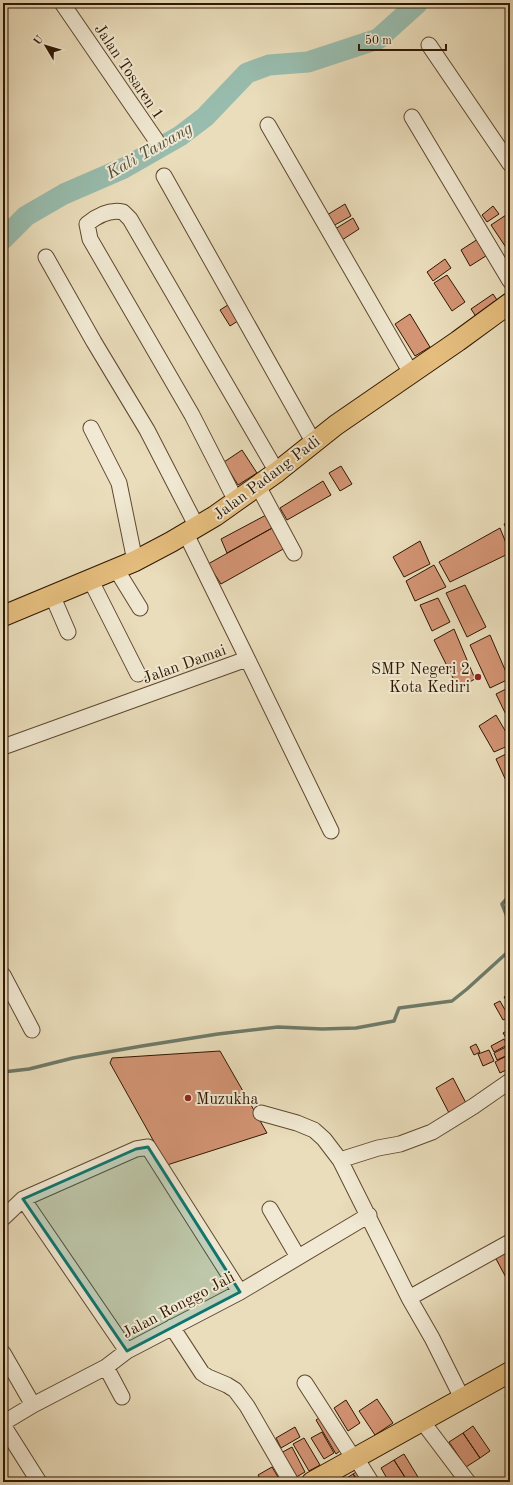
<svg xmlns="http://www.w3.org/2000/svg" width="513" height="1485" font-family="'Old Standard TT',serif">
<rect width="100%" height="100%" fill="#eaddbb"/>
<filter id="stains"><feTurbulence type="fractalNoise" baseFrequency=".005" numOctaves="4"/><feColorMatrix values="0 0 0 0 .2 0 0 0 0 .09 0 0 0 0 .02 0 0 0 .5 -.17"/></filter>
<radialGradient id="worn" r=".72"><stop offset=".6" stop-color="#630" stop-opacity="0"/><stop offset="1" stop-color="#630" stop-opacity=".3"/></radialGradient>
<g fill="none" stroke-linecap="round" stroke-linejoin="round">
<!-- stream -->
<path stroke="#6e7a68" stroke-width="3.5" d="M510 895 502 904 510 924
M3 1072 29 1069 73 1058 142 1046 218 1034 278 1027 322 1029 356 1028 394 1021 399 1008 452 1001 467 989 510 950"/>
<!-- river -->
<path stroke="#98bcad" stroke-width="21" d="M3 239 26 216 64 194 124 168 180 136 205 117 247 73 269 65 308 62 378 39 418 3"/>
</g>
<!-- building -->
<path fill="#d39474" stroke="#2f1700" d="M345 204 351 216 333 226 327 215Z
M493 206 499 214 487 222 482 215Z
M506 215 510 221 509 252 491 225Z
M353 218 359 229 342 240 335 229Z
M478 239 489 254 470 266 461 250Z
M445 259 451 268 433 281 427 272Z
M447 275 465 302 452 311 434 283Z
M493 294 499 303 477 318 471 309Z
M231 303 241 319 230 326 220 310Z
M410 314 430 347 415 356 395 324Z
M242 450 257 473 238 485 224 462Z
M341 466 352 484 340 491 329 473Z
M323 481 331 495 287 520 280 508Z
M268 514 274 527 227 553 221 539Z
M510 522V536L504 524Z
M274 527 285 548 221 584 208 564Z
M500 528 510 553 450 582 439 562Z
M420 541 430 564 404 577 393 557Z
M434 565 446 587 415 601 406 581Z
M465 585 486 627 467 637 446 593Z
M438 598 450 622 432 631 420 605Z
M454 629 475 679 458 688 434 640Z
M490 635 509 679 490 688 470 645Z
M510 687V723L496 694Z
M496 715 510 739V745L494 752 479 726Z
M510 752V783L508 785 496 759Z
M510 993V1006L504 997Z
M500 1001 509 1017 503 1020 494 1004Z
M510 1018V1027L506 1020Z
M510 1029V1040L508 1041 503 1033Z
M504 1039 507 1045 494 1052 491 1046Z
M476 1044 480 1052 474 1055 470 1047Z
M508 1046 510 1054 497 1060 494 1053Z
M489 1050 494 1061 483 1066 478 1054Z
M220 1051 267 1133 167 1165 110 1063 112 1058Z
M510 1054V1068L500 1073 495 1062Z
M453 1078 466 1103 449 1113 436 1088Z
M508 1250 510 1254V1285L495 1257Z
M510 1392V1405L505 1395Z
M377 1399 393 1423 375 1435 359 1411Z
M346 1400 360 1423 348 1431 334 1408Z
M324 1415 344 1448 336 1454 316 1420Z
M473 1426 490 1451 480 1458 463 1433Z
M295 1427 300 1437 281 1448 276 1438Z
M322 1432 334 1453 324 1459 311 1438Z
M463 1433 480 1458 466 1467 449 1442Z
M304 1438 320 1465 309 1471 293 1444Z
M292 1447 305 1472 293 1479 279 1454Z
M404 1454 421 1482H408L394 1460Z
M394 1460 408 1482H389L381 1468Z
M272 1467 281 1482H262L258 1475Z
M361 1469 369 1482H359L353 1474Z
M353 1474 359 1482H343L342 1481Z"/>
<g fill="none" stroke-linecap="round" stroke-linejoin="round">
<!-- minor casing -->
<g stroke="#5e482f" stroke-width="17">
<path id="minor" d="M62 3 156 140
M429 45 510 164
M412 117 510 281
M268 125 411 373
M164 176 314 443
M46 257 94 342 147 430 197 527
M91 428 119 483 135 561
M258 486 294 553
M236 501 192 415 90 239 87 224C98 215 110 209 123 212L130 219 277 472
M116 569 140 608
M90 579 138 674
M52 595 68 632
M246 656 331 831
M3 747 244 660 246 656 186 534
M3 975 32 1030
M261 1113 297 1123 314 1130 324 1139 340 1160 409 1298 432 1338 462 1398
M340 1160 378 1148 400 1144 432 1132 474 1106 510 1081
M23 1199 127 1351
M270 1209 298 1257
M3 1218 23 1199 136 1149 148 1147 240 1292
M409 1298 510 1242
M172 1327 202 1373 208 1377 227 1385 235 1390 247 1406 291 1482
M3 1353 33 1405
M106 1367 122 1397
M305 1383 354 1459
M422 1421 468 1482
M3 1423 33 1405 106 1367 127 1351 240 1292 369 1215
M3 1425 39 1482
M356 1458 371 1482"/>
</g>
<!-- major casing -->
<g stroke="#2f1700" stroke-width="22">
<path id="major" d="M3 616 135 561 171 542 215 516 277 472 336 425 458 341 510 303
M312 1482 510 1372"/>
</g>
<!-- minor -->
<use href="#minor" stroke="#f1e9d3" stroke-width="15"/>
<!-- major -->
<use href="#major" stroke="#e5be7e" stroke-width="20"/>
</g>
<!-- marked area -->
<path fill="#0f766e" fill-opacity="0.2" stroke="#0f766e" stroke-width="3" stroke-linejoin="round" d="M148 1147 240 1292 127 1351 23 1199 136 1149Z"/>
<!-- markers -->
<g fill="#8f2418" stroke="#f1e9d3" stroke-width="1.5">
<circle cx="478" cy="677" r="4"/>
<circle cx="188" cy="1098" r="4"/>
</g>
<g text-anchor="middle" stroke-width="4" stroke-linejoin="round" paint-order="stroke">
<!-- street labels -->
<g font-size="16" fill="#2f1700" stroke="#f1e9d3">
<text transform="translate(130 71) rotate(56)" y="6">Jalan Tosaren 1</text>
<text transform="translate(266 477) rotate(-37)" y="6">Jalan Padang Padi</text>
<text transform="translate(184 663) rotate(-20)" y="6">Jalan Damai</text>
<text transform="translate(178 1304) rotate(-28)" y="6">Jalan Ronggo Jali</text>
</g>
<!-- poi labels -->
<g font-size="16" fill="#2f1700" stroke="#f1e9d3" text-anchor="end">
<text x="470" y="674">SMP Negeri 2<tspan x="470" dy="18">Kota Kediri</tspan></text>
<text x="196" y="1104" text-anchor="start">Muzukha</text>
</g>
<!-- water labels -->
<g font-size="17" font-style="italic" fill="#54513d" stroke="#f1e9d3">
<text transform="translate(149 150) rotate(-30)" y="6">Kali Tawang</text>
</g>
</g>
<!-- margin -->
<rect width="513" height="1485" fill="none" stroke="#eaddbb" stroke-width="16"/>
<rect x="4" y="4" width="505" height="1477" fill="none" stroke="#2f1700" stroke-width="2"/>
<rect x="8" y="8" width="497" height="1469" fill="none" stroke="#2f1700"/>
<!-- north arrow -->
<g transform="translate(46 46) rotate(308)" stroke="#f1e9d3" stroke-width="3" paint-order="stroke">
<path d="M0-3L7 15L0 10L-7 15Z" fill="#2f1700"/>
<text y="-6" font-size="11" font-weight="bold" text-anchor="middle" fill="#2f1700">U</text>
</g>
<!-- scale -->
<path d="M359 44v6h87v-6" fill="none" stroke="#2f1700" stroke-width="2"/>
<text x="365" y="44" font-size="12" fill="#2f1700" stroke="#f1e9d3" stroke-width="3" paint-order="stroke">50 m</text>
<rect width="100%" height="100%" filter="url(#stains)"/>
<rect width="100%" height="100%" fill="url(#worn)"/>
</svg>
